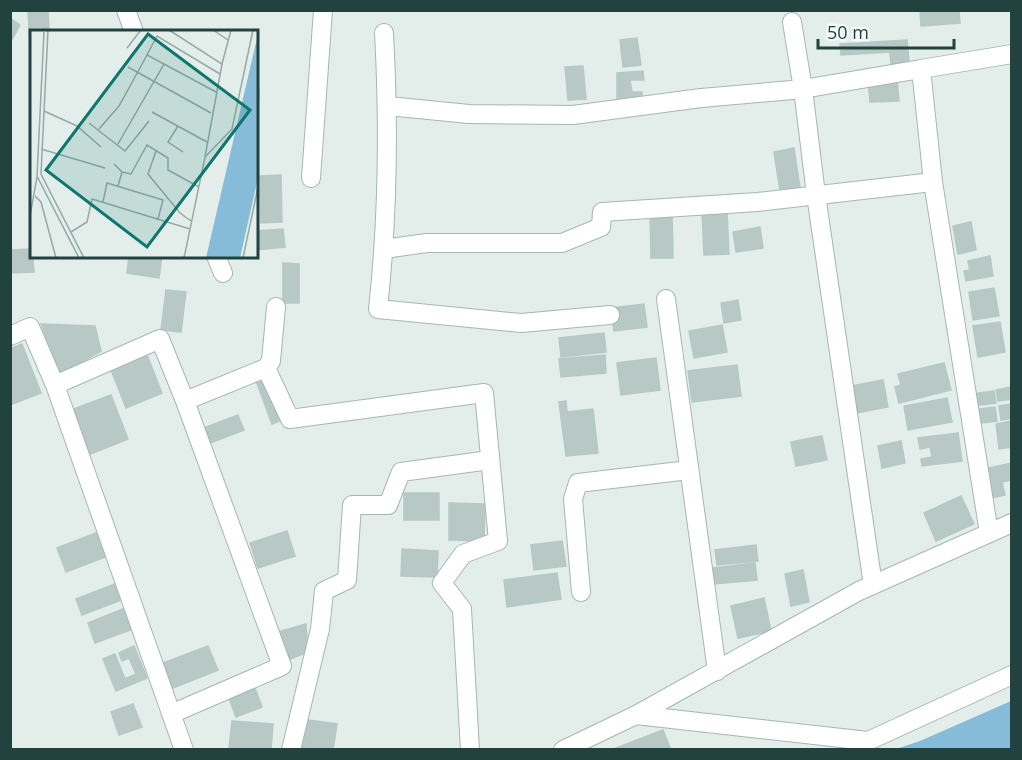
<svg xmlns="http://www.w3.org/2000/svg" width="1022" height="760" font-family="'Open Sans',sans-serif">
<rect width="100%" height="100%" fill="#e3eeeb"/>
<!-- water -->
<path fill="#86bcd8" d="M1011 701V749H896L920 741Z"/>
<!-- building -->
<path fill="#b8c9c5" stroke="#b5c9c4" stroke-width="1.5" d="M920 10H959L960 23 921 26Z
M48 11 49 32H32L31 66 28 12Z
M10 18 20 25 10 43Z
M637 38 641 65 623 67 620 40Z
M907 40 909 62 891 64 890 52 841 55 840 44Z
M583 66 586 99 568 100 565 67Z
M643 71 644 80H630L632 92H642V106H617V73Z
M897 79 899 101 870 102 868 81Z
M256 89H259L258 110H256Z
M794 148 800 188 780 191 774 152Z
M281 175 282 222 261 223 260 176Z
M672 211 673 258H651L650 212Z
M727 211 729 254 704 255 702 212Z
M971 222 976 250 958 254 953 226Z
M760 227 763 248 736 252 733 232Z
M283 229 285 247 256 250V231Z
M32 249 34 272 11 273V250Z
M129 256H162L159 278 127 273Z
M990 256 993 276 966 281 964 271 970 270 968 261Z
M283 263 299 264V303H283Z
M994 288 999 316 973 320 969 292Z
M166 290 186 292 181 332 161 330Z
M738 300 741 320 724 323 721 303Z
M644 304 647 327 614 331 611 308Z
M1000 322 1005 352 978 357 973 326Z
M41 324 95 326 101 351 60 374Z
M722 325 727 352 694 358 689 331Z
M604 333 606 352 561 357 559 338Z
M22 344 41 393 10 405V349Z
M145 350 162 393 126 408 109 365Z
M605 355 606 373 561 377 559 359Z
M656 358 660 390 621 395 617 363Z
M944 363 951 390 899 403 895 387 901 385 898 374Z
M737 365 741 396 692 402 688 371Z
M267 374 284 419 272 424 255 378Z
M883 380 888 407 856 413 851 386Z
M1012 387V399L998 401 996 390Z
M994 391 996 403 972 406 971 394Z
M111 395 128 439 88 455 71 410Z
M947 398 952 422 908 430 904 406Z
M566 401 567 412 593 409 598 453 566 456 559 402Z
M1012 404V418L1001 420 999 406Z
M995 407 997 421 974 424 972 410Z
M238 415 244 430 210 443 204 428Z
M1012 421V447L999 449 996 424Z
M958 433 962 461 922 466 921 459 932 457 930 447 920 449 918 438Z
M822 436 827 460 796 466 791 442Z
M901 441 905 463 882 468 878 446Z
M1012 463V480L1002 482 1005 495 991 498 984 469Z
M404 493H439V520H404Z
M961 496 974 524 936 541 924 513Z
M449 503 485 504 484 541 449 540Z
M287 531 295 556 258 568 250 543Z
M96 533 105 557 66 572 57 548Z
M562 541 566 566 534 570 531 545Z
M756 545 758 561 717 565 715 550Z
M402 549 438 551 437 577 401 576Z
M755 563 757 580 714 584 713 568Z
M803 570 809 602 791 606 785 574Z
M557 573 561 599 507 607 504 580Z
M115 584 121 600 82 615 76 599Z
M764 598 771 631 738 638 731 606Z
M130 606 138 627 95 643 88 623Z
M306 624 308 652 283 662 274 633Z
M134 646 147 678 116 691 103 659 115 654 125 679 136 674 129 658 122 661 119 653Z
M208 646 218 670 168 690 158 665Z
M253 683 262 707 236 717 227 693Z
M133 704 142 727 119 735 111 712Z
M301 719 337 724 333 750 297 747Z
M232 721 273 724 271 750 229 749Z
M663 730 671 750H611Z"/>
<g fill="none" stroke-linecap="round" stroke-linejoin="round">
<!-- minor casing -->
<g stroke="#a5b7b4" stroke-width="20">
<path id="minor" d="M126 10 134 32
M792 22 803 89 816 195 873 585
M384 33C389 125 388 217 378 309L521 323 610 315
M388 106 469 114 573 115 701 98 803 89 921 69
M311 178 323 10
M933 182 989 533
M384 249 427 243H562L601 227 602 212 758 202 933 182 921 69 1012 54
M216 256 223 273
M666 299 717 671
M10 336 30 327 55 385 184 750
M266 368 290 419 484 393 498 541 463 554 442 583 462 609 470 750
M55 385 160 339 185 401 282 666 171 714
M185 401 266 368 271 361 276 307
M581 592 573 499 578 483 689 470
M636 715 859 591 1012 523
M291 750 320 629 324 591 347 580 352 505H388L401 472 490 460"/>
</g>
<!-- tertiary casing -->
<g stroke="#a5b7b4" stroke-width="20">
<path id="tertiary" d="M563 750 636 715 868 741 1012 675"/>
</g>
<!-- minor -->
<use href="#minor" stroke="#fff" stroke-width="18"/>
<!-- tertiary -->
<use href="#tertiary" stroke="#fff" stroke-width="18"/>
</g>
<!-- overview -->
<g transform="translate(30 30)">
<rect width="228" height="228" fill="#e3eeeb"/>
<path d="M228 4V148L210 228H176Z" fill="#86bcd8"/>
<path fill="none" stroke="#95a9a6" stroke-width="1.5" d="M18 0 11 144 54 228M139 0 192 34 175 127M183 0 198 10M14 2 7 146 49 228M97 18 111 0M134 34 186 62M192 34 201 0M98 37 181 83M14 81 47 96 71 117M122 82 177 112M59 93 95 121 119 91M148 96 138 112 153 122M69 99 89 76 117 25M88 114 134 34 117 25 127 6 190 44M11 119 75 138M126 121 118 144 150 183 161 191M84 134 92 142 88 156M92 142 101 144 117 115 138 128V140L169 157M5 166 11 172 26 228M73 172 77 153 133 170 128 189M0 186 7 147M41 202 57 192 62 169 160 199M154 228 175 127 202 99 223 0M213 228 228 157"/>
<path fill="#0f766e" fill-opacity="0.15" stroke="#0f766e" stroke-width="3" d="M118 4 220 80 117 217 16 140Z"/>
<rect width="228" height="228" fill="none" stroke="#21423f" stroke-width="3"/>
</g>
<!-- border -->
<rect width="1022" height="760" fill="none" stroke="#21423f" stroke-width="24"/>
<!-- scale -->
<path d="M818 39v9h136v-9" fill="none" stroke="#21423f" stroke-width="3"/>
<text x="827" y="39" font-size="18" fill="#21423f" stroke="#f4faf8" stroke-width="4.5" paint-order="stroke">50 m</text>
</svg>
